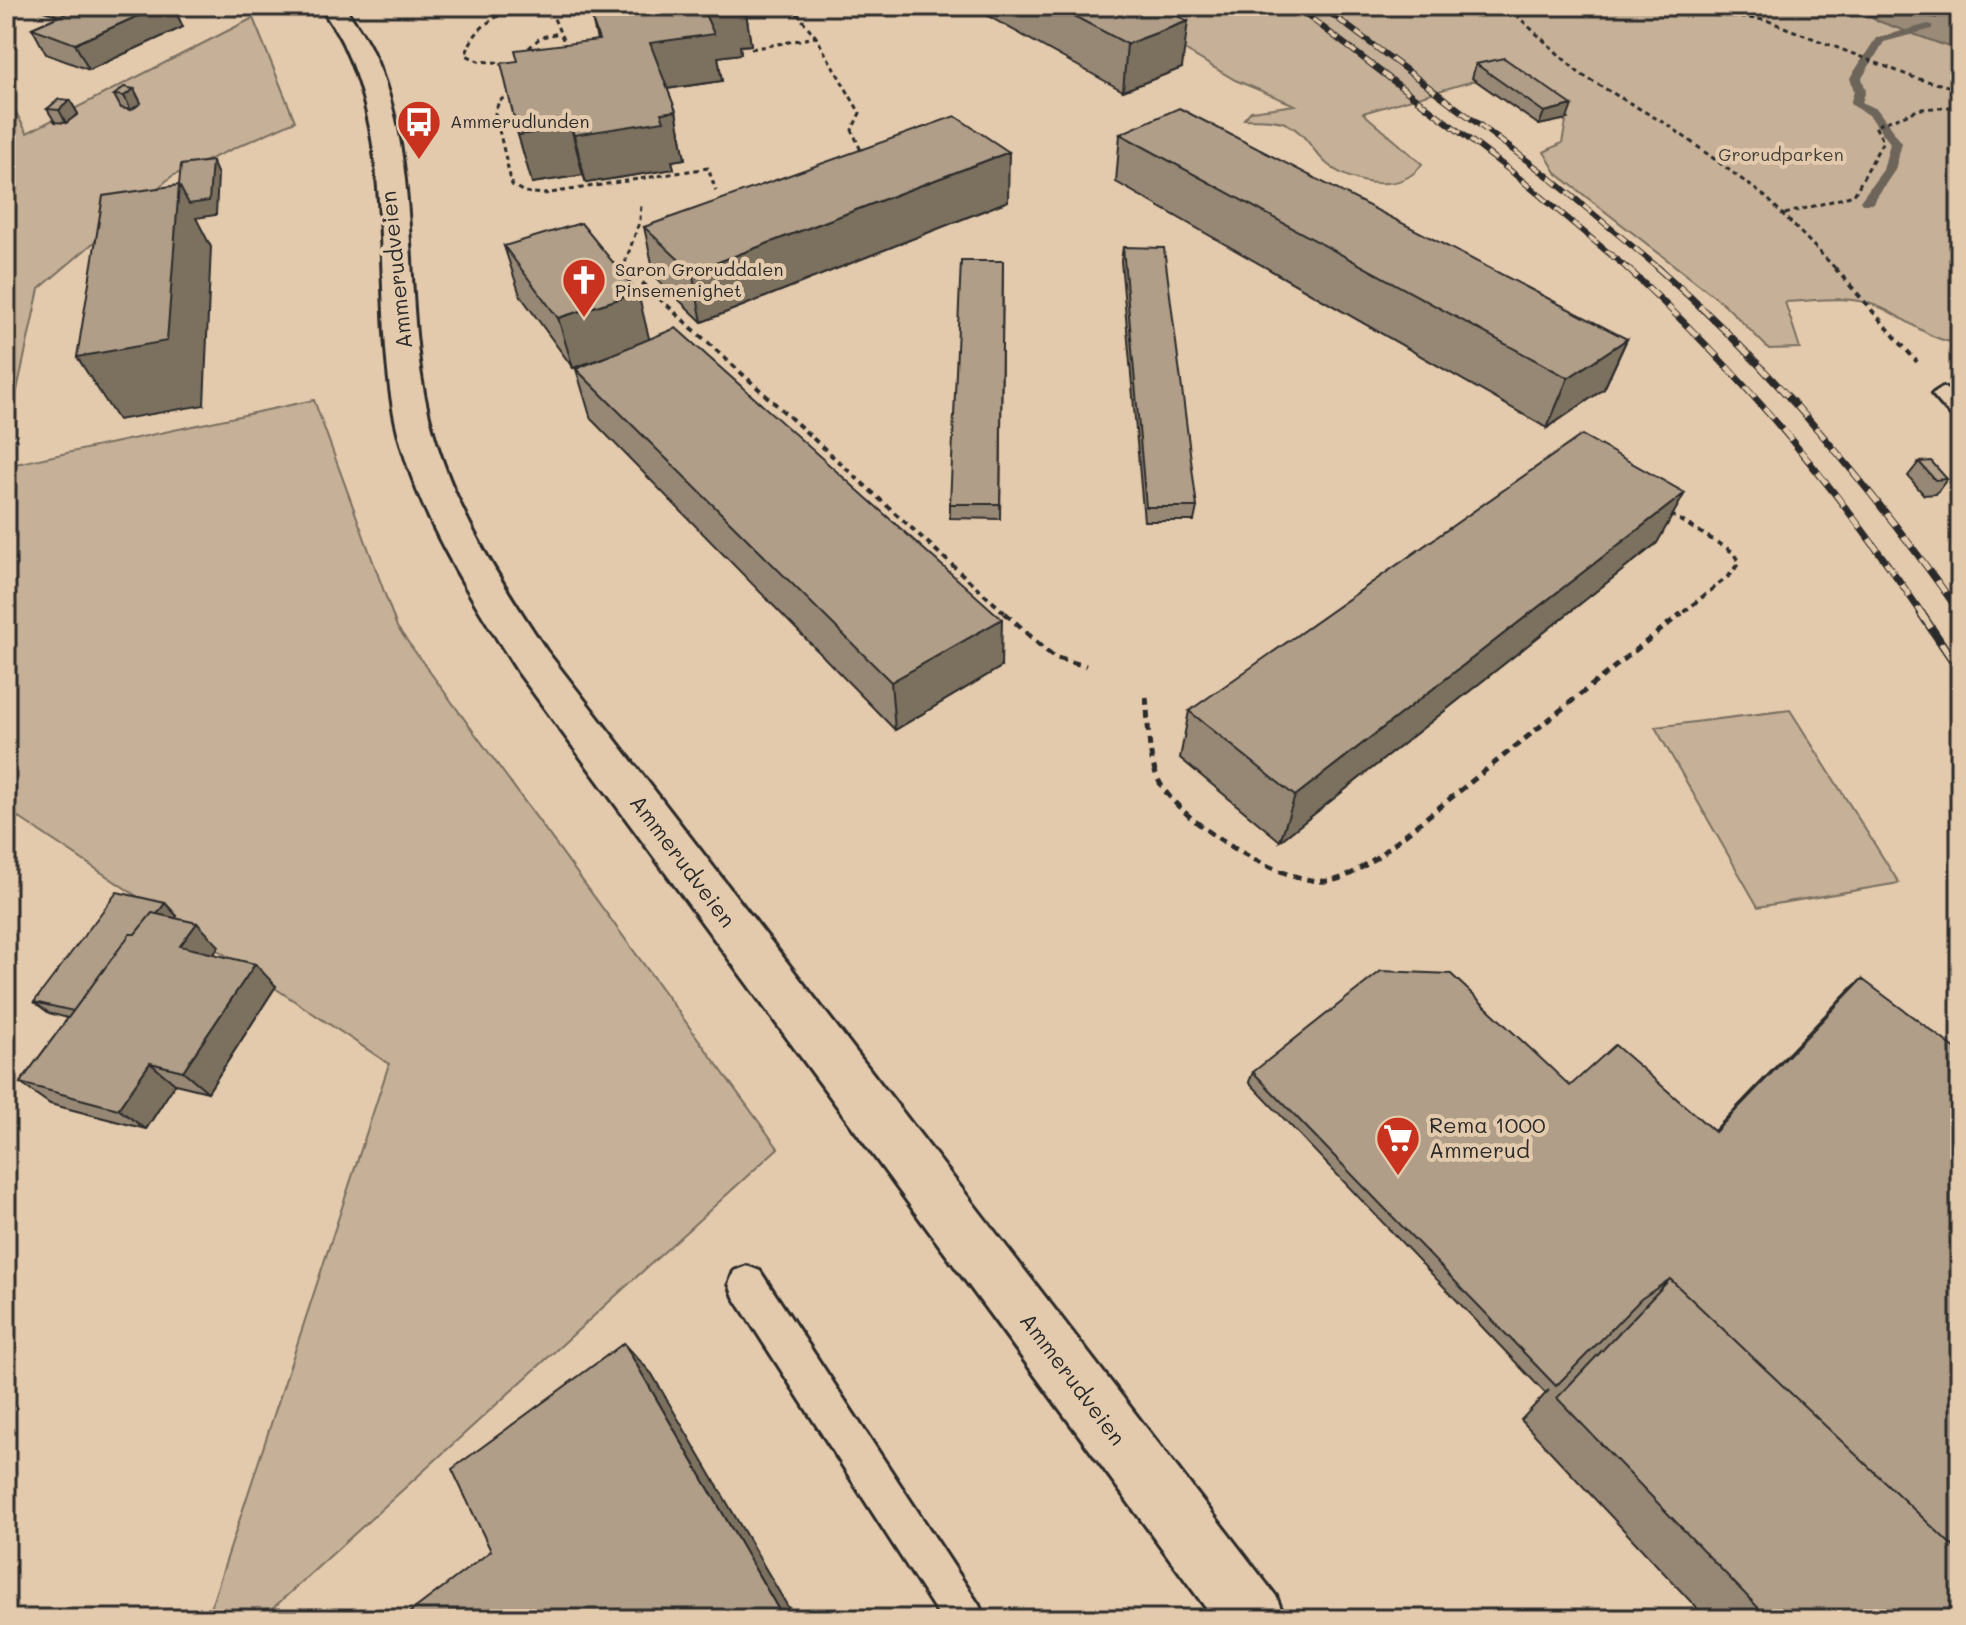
<svg xmlns="http://www.w3.org/2000/svg" width="1966" height="1625" font-family="Mali,sans-serif">
<rect width="100%" height="100%" fill="#e4caac"/>
<filter id="ink" filterUnits="userSpaceOnUse"><feTurbulence type="fractalNoise" baseFrequency=".0125" numOctaves="2"/><feDisplacementMap in="SourceGraphic" scale="16" xChannelSelector="R" yChannelSelector="G"/><feConvolveMatrix kernelMatrix="1 2 1 2 8 2 1 2 1" color-interpolation-filters="sRGB"/></filter>
<g filter="url(#ink)">
<!-- green -->
<path fill="#c6b097" stroke="#786e61" stroke-width="2" d="M1111 6H1960V343C1928 342 1904 315 1874 305 1847 295 1814 301 1785 302L1800 348 1769 349 1724 304 1557 174 1544 152 1562 143 1566 122 1497 74 1363 113 1422 164C1402 194 1352 185 1327 164 1311 150 1307 134 1287 124 1276 118 1257 120 1244 119L1251 111 1295 105 1235 80Z
M253 18 295 121 172 176 39 289 6 441V94L27 133Z
M314 400 397 627 778 1148 261 1619H207L389 1064 6 809V466Z
M1790 710 1899 883 1758 907 1655 727Z"/>
<!-- water -->
<path fill="#9a8b79" stroke="#6e655a" stroke-width="2" d="M1857 6H1891L1936 18 1938 11 1929 6H1960V51L1878 21Z"/>
<g fill="none" stroke-linecap="round" stroke-linejoin="round">
<!-- stream -->
<path fill="#6e655a" fill-rule="evenodd" d="M1928 24 1932 25V29L1884 42 1862 78 1866 91 1862 102 1877 109 1902 143 1895 170 1872 204H1862L1860 201 1883 170 1890 143 1869 115 1850 104 1854 91 1850 78 1876 38Z"/>
<!-- service casing -->
<g stroke="#2b2b2b" stroke-width="6">
<path id="service" d="M1943 387 1960 399V419L1952 417 1932 394Z
M747 1266 760 1271 979 1605 985 1619H941L734 1297 729 1284 734 1271Z"/>
</g>
<!-- tertiary casing -->
<g stroke="#2b2b2b" stroke-width="6">
<path id="tertiary" d="M320 6H344C352 19 363 33 370 47 425 159 400 294 428 412 448 499 497 577 546 650L1276 1596 1285 1619H1214L518 672C467 591 410 504 393 409 373 291 396 158 345 48 339 33 328 20 320 6Z"/>
</g>
<!-- path-far2 -->
<path stroke="#2b2b2b" stroke-width="3" stroke-dasharray="5 4" stroke-linecap="butt" d="M557 6 550 9 567 49
M791 6 816 37
M1500 6 1513 12 1580 74 1671 127 1767 198 1837 270
M1624 6 1766 20 1915 78 1960 89
M751 49 816 37 860 113 852 130 862 153
M522 54 541 37 560 33
M507 63 478 61 466 55C473 27 497 14 523 6
M512 93 499 101 495 113 512 185 524 192 544 194 708 168 716 191
M1785 214 1854 195 1883 141 1875 126 1921 109 1960 106
M628 270 624 266 640 220 641 204"/>
<!-- path-far1 -->
<path stroke="#2b2b2b" stroke-width="4" stroke-dasharray="6 5" stroke-linecap="butt" d="M626 268 1007 615
M1835 268 1917 362
M1670 514 1733 552 1739 562 1731 574 1680 615"/>
<!-- path -->
<path stroke="#2b2b2b" stroke-width="5" stroke-dasharray="8 6" stroke-linecap="butt" d="M1005 613 1053 657 1086 666
M1146 697C1149 724 1147 756 1159 781 1179 822 1282 885 1328 881 1347 879 1362 867 1377 857L1682 613"/>
<!-- service -->
<use href="#service" fill="#e4caac" fill-rule="evenodd"/>
<!-- tertiary -->
<use href="#tertiary" fill="#e4caac" fill-rule="evenodd"/>
<!-- rail-far2 casing -->
<g stroke="#2b2b2b" stroke-width="6">
<path id="rail-far2" d="M1295 6 1512 172 1629 270
M1321 6 1549 177 1661 270"/>
</g>
<!-- rail-far1 casing -->
<g stroke="#2b2b2b" stroke-width="7">
<path id="rail-far1" d="M1627 268C1741 372 1836 487 1923 615
M1658 268C1774 370 1871 487 1960 613"/>
</g>
<!-- rail casing -->
<g stroke="#2b2b2b" stroke-width="9">
<path id="rail" d="M1921 613 1960 671"/>
</g>
<!-- rail-far2 -->
<use href="#rail-far2" stroke="#e4caac" stroke-width="4" stroke-dasharray="11" stroke-linecap="butt"/>
<!-- rail-far1 -->
<use href="#rail-far1" stroke="#e4caac" stroke-width="5" stroke-dasharray="14" stroke-linecap="butt"/>
<!-- rail -->
<use href="#rail" stroke="#e4caac" stroke-width="6" stroke-dasharray="18" stroke-linecap="butt"/>
</g>
<!-- wall -->
<path fill="#978875" stroke="#2b2b2b" stroke-width="2" d="M28 6H173L183 27 89 70 46 54 32 28 59 16Z
M595 6H745L751 45 740 46 741 54 718 57 722 81 667 89 676 111 685 159 672 161 674 169 586 183 583 175 532 183 518 61 597 40 592 19 599 18Z
M970 6H1158L1182 68 1123 91Z
M1476 64 1567 119 1539 125 1472 78Z
M134 89 141 103 131 110 121 108 114 95Z
M70 100 78 114 66 123 55 122 47 109Z
M1120 134 1627 339 1604 389 1547 428 1116 182Z
M1008 201 702 322 655 277 644 227Z
M504 246 649 339 1001 667 895 730 591 419 576 369 604 358 573 368 520 295Z
M1123 247 1197 507 1194 521H1144L1121 261Z
M1003 261 1000 519 950 518V504Z
M1919 462 1947 479 1936 494 1924 495 1908 476Z
M1657 543 1280 841 1180 758 1189 711Z
M165 903 177 916 175 918 219 946 214 954 276 986 208 1092 175 1084 146 1129 50 1104 20 1083 68 1018 49 1013 34 1002Z
M1862 979 1960 1619H1707L1521 1420 1549 1390 1545 1393 1249 1082 1253 1072 1714 1131 1849 990Z"/>
<!-- shaded-wall -->
<path fill="#7b6f5f" stroke="#2b2b2b" stroke-width="2" d="M61 6H102L68 19Z
M160 6H173L183 27 89 70 75 44Z
M732 6H745L751 45 740 46 741 54 718 57 722 81 659 90 650 43 704 12Z
M1188 21 1182 68 1123 91 1127 44Z
M134 89 141 103 131 110 124 96Z
M70 100 78 114 66 123 59 110Z
M1572 105 1567 119 1539 125 1544 112Z
M676 111 685 159 672 161 674 169 586 183 574 135 661 113Z
M571 127 583 175 532 183 518 135Z
M1009 152 1008 201 702 322 692 272Z
M212 161 218 175 216 215 196 218 211 247 204 405 118 420 77 357 179 185Z
M638 293 650 342 573 368 558 318Z
M1627 339 1604 389 1547 428 1568 378Z
M1685 493 1657 543 1280 841 1295 796Z
M1002 619 1001 667 895 730 891 682Z
M165 903 177 916 98 1026 84 1014Z
M197 923 219 946 204 969 180 946Z
M255 964 276 986 208 1092 183 1071Z
M150 1063 175 1084 146 1129 118 1109Z
M624 1343 652 1374 795 1619H784Z"/>
<!-- building -->
<path fill="#b09e88" stroke="#2b2b2b" stroke-width="2" d="M82 6H160L75 44 32 28Z
M601 6H734L735 7 704 12 714 34 650 43 676 111 661 113 664 121 574 135 571 127 518 135 501 63 518 61 515 50 599 40 592 19 605 17Z
M1055 6H1158L1188 21 1127 44Z
M1504 58 1572 105 1544 112 1476 64Z
M124 87 134 89 124 96 114 95Z
M59 99 70 100 59 110 47 109Z
M1179 108 1627 339 1568 378 1120 134Z
M955 116 1009 152 692 272 644 227Z
M212 161 209 201 189 204 179 185 181 165Z
M179 185 167 341 77 357 103 196Z
M581 223 638 293 558 318 504 246Z
M1123 247 1164 248 1197 507H1146Z
M961 261H1003L1000 504H950Z
M676 328 1002 619 891 682 576 369Z
M1582 435 1685 493 1295 796 1189 711Z
M1931 461 1947 479 1935 480 1919 462Z
M117 892 165 903 157 914 152 913 135 934H130L73 1011 34 1002Z
M152 913 197 923 180 946 255 964 183 1071 150 1063 118 1109 20 1083 130 934H135Z
M1381 971 1451 974 1570 1086 1615 1045 1715 1132 1862 979 1960 1052V1553L1670 1279 1641 1299 1556 1386 1253 1072Z
M1670 1279 1960 1553V1619H1769L1557 1398Z
M624 1343 784 1619H401L491 1551 452 1469Z"/>
</g>
<!-- icons -->
<defs>
<g id="bus-pin" transform="scale(2.3)"><path d="M0 17L-7.5 6A9.5 9.5 0 1 1 7.5 6Z" fill="#c8321e" stroke="#e4caac"/><path d="M-5-6H5V4H4V6H2V4H-2V6H-4V4H-5ZM-3.5-4V0h7V-4ZM-3.5 1.2v1.5H-2V1.2ZM2 1.2v1.5H3.5V1.2Z" fill="#fff"/></g>
<g id="church-pin" transform="scale(2.3)"><path d="M0 17L-7.5 6A9.5 9.5 0 1 1 7.5 6Z" fill="#c8321e" stroke="#e4caac"/><path d="M-1.2-6h2.4v3.5h3.3v2.4h-3.3V6h-2.4V-.1h-3.3v-2.4h3.3Z" fill="#fff"/></g>
<g id="supermarket-pin" transform="scale(2.3)"><path d="M0 17L-7.5 6A9.5 9.5 0 1 1 7.5 6Z" fill="#c8321e" stroke="#e4caac"/><path d="M-6-5.5h2.5l.6 2H6L4.5 2H-2.5L-4.4-4H-6ZM-1.5 3.2a1.3 1.3 0 1 0 .1 0ZM3 3.2a1.3 1.3 0 1 0 .1 0Z" fill="#fff"/></g>
</defs>
<g fill-rule="evenodd">
<use href="#bus-pin" x="419" y="122"/>
<use href="#church-pin" x="584" y="280"/>
<use href="#supermarket-pin" x="1398" y="1138"/>
</g>
<g text-anchor="middle" stroke-width="8" stroke-linejoin="round" paint-order="stroke">
<!-- far-poi labels -->
<g font-size="18" fill="#2b2b2b" stroke="#e4caac" text-anchor="start">
<text x="450" y="128">Ammerudlunden</text>
<text x="615" y="276">Saron Groruddalen<tspan x="615" dy="21">Pinsemenighet</tspan></text>
</g>
<!-- far-park labels -->
<g font-size="18" fill="#423f3b" stroke="#e4caac">
<text x="1781" y="161">Grorudparken</text>
</g>
<!-- street labels -->
<g font-size="22" fill="#2b2b2b" stroke="#e4caac">
<text transform="translate(396 270) rotate(-96)" y="8">Ammerudveien</text>
<text transform="translate(683 861) rotate(53)" y="8">Ammerudveien</text>
<text transform="translate(1073 1379) rotate(53)" y="8">Ammerudveien</text>
</g>
<!-- poi labels -->
<g font-size="22" fill="#2b2b2b" stroke="#e4caac" text-anchor="start">
<text x="1429" y="1133">Rema 1000<tspan x="1429" dy="25">Ammerud</tspan></text>
</g>
</g>
<!-- margin -->
<rect width="1966" height="1625" fill="none" stroke="#e4caac" stroke-width="32"/>
<rect x="16" y="16" width="1934" height="1593" fill="none" stroke="#2b2b2b" stroke-width="3" filter="url(#ink)"/>
</svg>
